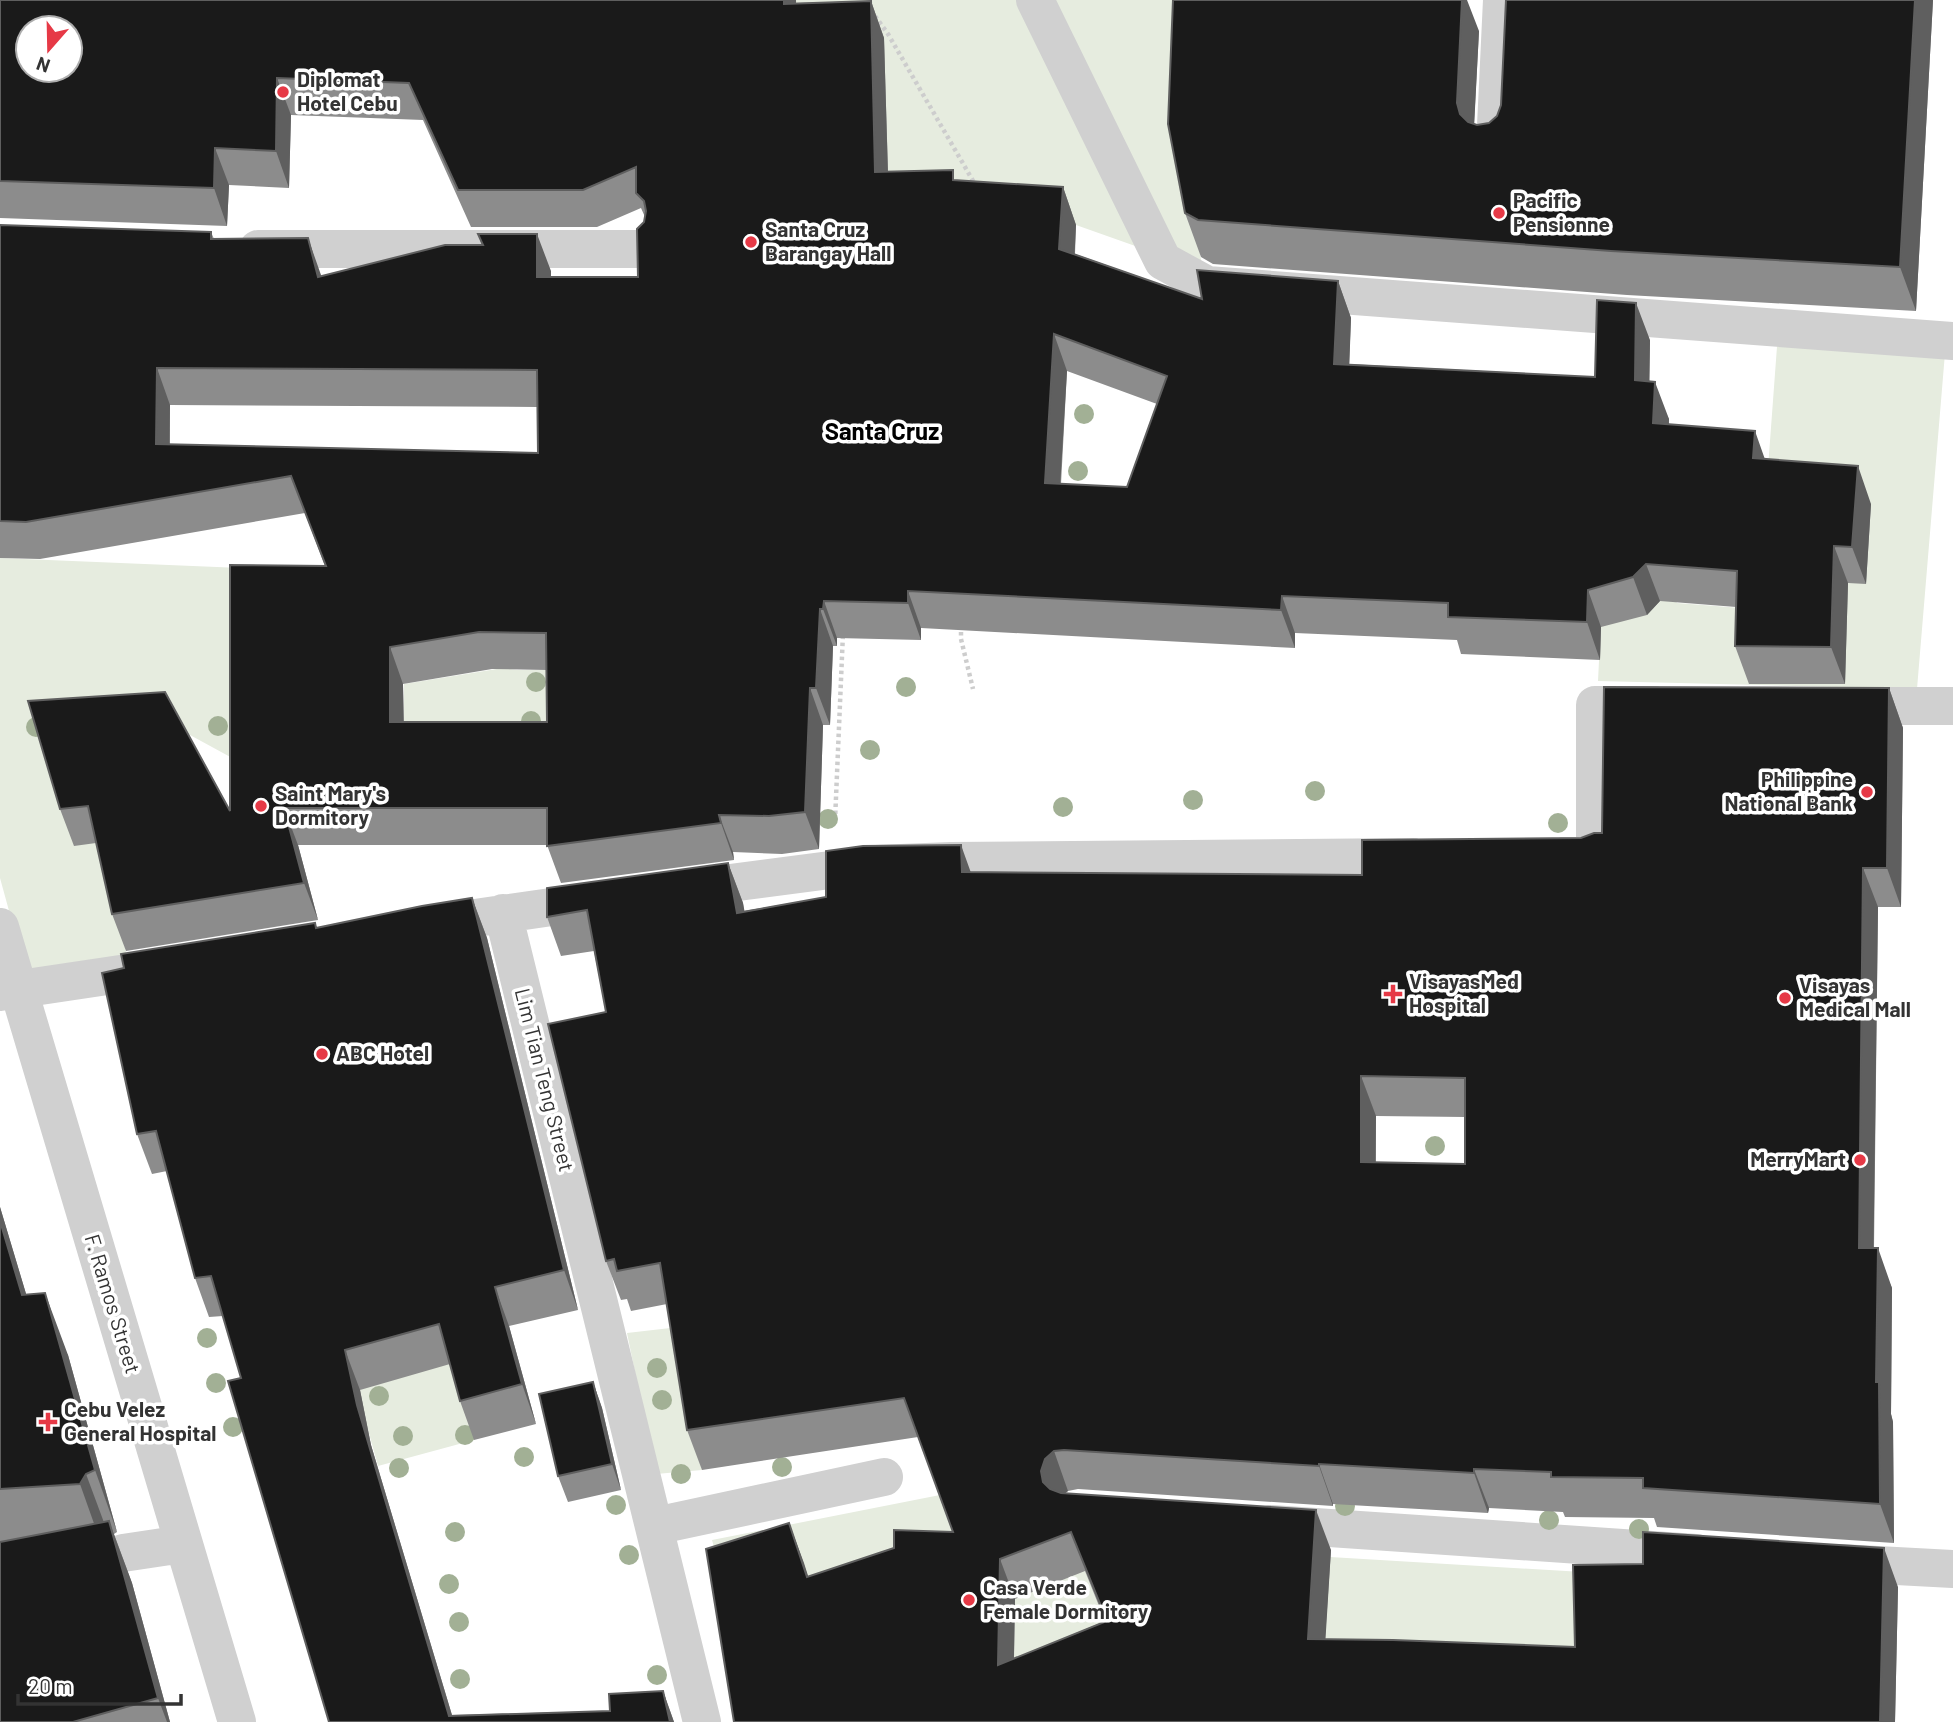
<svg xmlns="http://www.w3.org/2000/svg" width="1953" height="1722" font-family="Barlow,sans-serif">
<rect width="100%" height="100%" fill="#fff"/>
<!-- green -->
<path fill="#e6ecdf" d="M762 0H1295L1184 168 1203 270 1076 225 896 210Z
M1778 333 1946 341 1917 689 1598 681 1602 599 1659 572 1677 603 1754 609 1768 468Z
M0 558 241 568 234 759 179 729 157 836 114 897 129 966 28 980 0 878Z
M503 668 517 670H560L561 759H404V684Z
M431 1283 474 1440 378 1466 357 1390 389 1381Z
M740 1320 681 1342 702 1470 656 1474 627 1333Z
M940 1495 958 1546 738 1632 712 1540Z
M1075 1545 1121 1661 1013 1689 1015 1598 1075 1575Z
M1330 1557 1700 1579 1589 1692 1325 1641Z"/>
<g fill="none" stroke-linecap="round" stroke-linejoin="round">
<!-- path -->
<path stroke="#cdcdcd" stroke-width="4.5" stroke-dasharray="3.5 3.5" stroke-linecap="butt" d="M875 16 888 34 976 186
M961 625V639L973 689
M835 821 843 633"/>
<!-- minor -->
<path stroke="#d0d0d0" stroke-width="38" d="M1035 0 1163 261 1207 285 1953 341
M1495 147 1502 0
M258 249H638
M1844 706H1953
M1564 856H1595V705H1654
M684 889 876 864 951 861 1413 857
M503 913 702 1722
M427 925 600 900
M0 927 237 1722
M0 992 154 969
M1271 1524 1696 1553
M655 1526 884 1477
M123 1553 183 1544
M1840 1563 1953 1569"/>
</g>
<!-- trees -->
<g fill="#a2b095">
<circle cx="1084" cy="414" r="10"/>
<circle cx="1078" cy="471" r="10"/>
<circle cx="536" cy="682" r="10"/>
<circle cx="906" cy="687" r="10"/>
<circle cx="531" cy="721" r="10"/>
<circle cx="218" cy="726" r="10"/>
<circle cx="36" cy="727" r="10"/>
<circle cx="870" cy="750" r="10"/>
<circle cx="1315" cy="791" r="10"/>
<circle cx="1193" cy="800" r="10"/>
<circle cx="1063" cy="807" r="10"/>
<circle cx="828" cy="819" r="10"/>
<circle cx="1558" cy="823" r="10"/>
<circle cx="1435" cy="1146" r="10"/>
<circle cx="207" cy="1338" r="10"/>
<circle cx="657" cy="1368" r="10"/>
<circle cx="216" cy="1383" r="10"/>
<circle cx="379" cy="1396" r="10"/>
<circle cx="662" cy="1400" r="10"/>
<circle cx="233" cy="1427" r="10"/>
<circle cx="465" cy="1435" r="10"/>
<circle cx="403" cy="1436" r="10"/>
<circle cx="524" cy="1457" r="10"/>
<circle cx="782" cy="1467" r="10"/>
<circle cx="399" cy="1468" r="10"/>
<circle cx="681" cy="1474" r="10"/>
<circle cx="616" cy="1505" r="10"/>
<circle cx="1345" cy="1506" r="10"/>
<circle cx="1549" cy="1520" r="10"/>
<circle cx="1639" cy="1529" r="10"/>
<circle cx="455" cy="1532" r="10"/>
<circle cx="629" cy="1555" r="10"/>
<circle cx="449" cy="1584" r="10"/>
<circle cx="459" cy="1622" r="10"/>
<circle cx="657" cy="1675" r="10"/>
<circle cx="460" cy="1679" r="10"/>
</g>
<!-- wall -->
<path fill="#8c8c8c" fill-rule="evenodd" d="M0 0 796 3 871 1 884 38 888 172 956 180 1063 187 1076 225 1075 254 1202 299 1338 281 1351 318 1349 364 1595 377 1650 340 1649 382 1669 419V424L1765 459 1871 504 1866 584 1848 583 1845 684H1749L1735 646 1736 607 1660 601 1647 615 1601 627 1600 660 1461 654 1457 640 1295 633V648L921 628V640L837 638V646H833L830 725H823L819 849 782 854 733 852 734 860 561 883 547 845H298L318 920 126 951 112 914 96 843 74 846 60 809 28 701 230 811 325 566 305 513 40 559 0 558V225L211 232 214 239 321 276 482 245 478 234 551 271V277H638L645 217 641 208 597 227H471L423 120 291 115 289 188 229 185 227 226 0 218ZM1067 371 1157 404 1127 487 1061 484ZM170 405 538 407V453L170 445ZM492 669 547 670V722H404L403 684Z
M1933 0 1916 311 1627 295 1213 264 1201 257 1185 213 1479 31 1474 124 1477 125 1489 123Z
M1889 688 1903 728 1901 907H1878L1874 1248 1892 1288 1891 1414 1893 1422 1894 1543 1657 1527 1654 1518 1565 1517 1563 1512 1489 1508 1488 1513 1333 1504V1506L1078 1489 1068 1491 1065 1493 1331 1550 1325 1639 1575 1647 1898 1587 1895 1722H734L808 1577 953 1532 918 1437 702 1470 687 1430 667 1304 631 1311 627 1299 621 1300 606 1261V1012L594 951 561 956 547 917 728 863 743 903 744 911 971 872 1362 875 1581 838 1602 833ZM1376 1116 1465 1117V1164L1376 1162ZM1085 1571 1105 1621 1014 1659 1015 1599Z
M472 898 487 938 578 1310 509 1326 536 1424 474 1440 460 1401 450 1364 360 1390 371 1445 452 1715 610 1711 663 1691 674 1722H329L241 1378 223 1316 209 1317 195 1278 167 1171 152 1174 137 1134 316 928Z
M0 1207 26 1294 68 1355 117 1532 114 1534 132 1583 170 1722H0Z
M593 1382 602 1408 621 1490 568 1502 558 1476Z"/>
<!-- shaded-wall -->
<path fill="#5f5f5f" d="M784 0H796L797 41 784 4Z
M1462 0H1467L1479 31 1473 147 1460 114 1457 103Z
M1915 0H1933L1916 311 1900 267Z
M871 1 884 38 889 210 875 172Z
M277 78 291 115 289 188 276 151Z
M215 148 229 185 227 226 214 188Z
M1063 187 1076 225 1073 286 1059 249Z
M537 234 551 271 550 315 537 277Z
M308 238 321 275 331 314 318 277Z
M1338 281 1351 318 1348 401 1334 364Z
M1636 303 1650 340 1649 418 1635 380Z
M1054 334 1067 371 1058 521 1045 483Z
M157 368 170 405 169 482 156 444Z
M1655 382 1669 419 1667 460 1653 423Z
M1755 431 1768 468 1753 458Z
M1858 466 1871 504 1866 584 1852 547Z
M1834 546 1848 583 1845 684 1831 647Z
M1646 564 1660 601 1647 615 1633 577Z
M1588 590 1601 627 1600 660 1587 622Z
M908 591 921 628V640L908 603Z
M1282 596 1295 633V648L1281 610Z
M824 601 837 638V646L823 609Z
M820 609 833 646 830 725 816 688Z
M390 647 403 684 404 759 390 722Z
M810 688 823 725 819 849 805 812Z
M1889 688 1903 728 1901 907 1887 868Z
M284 808 298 845 318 920 304 883Z
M719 815 733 852 734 860 721 823Z
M961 845 975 884 962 872Z
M728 863 743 903 752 952 737 913Z
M1863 868 1878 907 1873 1288 1859 1248Z
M472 898 487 938 578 1310 564 1270Z
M1361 1076 1376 1116 1375 1202 1361 1162Z
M0 1207 45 1357 22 1295 0 1221Z
M1878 1248 1892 1288 1891 1414 1893 1422 1894 1543 1880 1504 1876 1382Z
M495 1287 509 1326 536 1424 522 1384Z
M45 1293 68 1355 117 1532 95 1470Z
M345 1350 360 1390 371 1445 454 1722H451L357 1405Z
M593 1382 602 1408 621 1490 612 1464Z
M1054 1451 1068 1491 1059 1498 1043 1482 1041 1471 1045 1459Z
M1319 1464 1333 1504V1506L1319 1466Z
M1474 1469 1489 1508 1488 1513 1474 1473Z
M86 1474 109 1536 102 1546 80 1484Z
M1316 1510 1331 1550 1323 1679 1308 1639Z
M109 1521 132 1583 170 1722H167L158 1698Z
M789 1523 804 1563 821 1617 807 1577Z
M1884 1548 1898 1587 1895 1722H1880Z
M1000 1559 1015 1599 1013 1705 998 1665Z
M663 1691 674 1722H670Z"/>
<!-- building -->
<path fill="#1a1a1a" stroke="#5f5f5f" stroke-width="2" fill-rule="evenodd" d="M0 0H784V4L871 1 875 172 953 170V180L1063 187 1059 249 1202 299 1197 270 1338 281 1334 364 1595 377 1597 300 1636 303 1635 380 1655 382 1653 423 1755 431 1753 458 1858 466 1852 547 1834 546 1831 647 1735 646 1737 571 1646 564 1633 577 1588 590 1587 622 1448 617V603L1282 596 1281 610 908 591V603L824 601 823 609H820L816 688H810L805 812 769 816 719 815 721 823 547 846V808H284L304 883 112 914 88 806 60 809 28 701 165 692 230 811V565L326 566 291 476 26 522 0 521V225L211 232V239L308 238 318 277 445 245H483L478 234H537V277H638L637 229 644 222 646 211 644 201 636 193V167L583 190H458L409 83 277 78 276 151 215 148 214 188 0 181ZM28 28H70V70H28ZM1054 334 1167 376 1127 487 1045 483ZM157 368 537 370 538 453 156 444ZM479 632 546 633 547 722H390V647Z
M1173 0H1462L1457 103 1460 114 1468 122 1477 125 1489 123 1497 116 1501 105 1506 0H1915L1900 267 1611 251 1198 220 1185 213 1168 124Z
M1604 687 1889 688 1887 868H1863L1859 1248H1878L1876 1382H1879L1880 1504 1643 1488V1478L1551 1477V1472L1474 1469V1473L1319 1464V1466L1064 1450 1054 1451 1045 1459 1041 1471 1043 1482 1050 1489 1061 1493 1316 1510 1308 1639 1393 1640 1575 1647 1573 1565 1643 1564V1532L1884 1548 1880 1722H734L706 1549 789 1523 807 1577 894 1548V1530L953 1532 904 1398 687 1430 660 1263 617 1271 614 1259 606 1261 548 1024 606 1012 587 910 547 917V888L728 863 737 913 826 897V851L863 846 961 845 962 872 1362 875V840L1581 838 1594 833H1602ZM1361 1076 1465 1078V1164L1361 1162ZM1071 1532 1107 1621 998 1665 1000 1559Z
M472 898 564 1270 495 1287 522 1384 460 1401 439 1324 345 1350 357 1405 449 1716 610 1711 609 1694 663 1691 670 1722H329L228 1381 241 1378 211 1276 195 1278 156 1131 137 1134 102 973 124 968 121 954 315 923 316 928 422 906Z
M0 1221 22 1295 45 1293 95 1470 86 1474 80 1484 0 1489Z
M593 1382 612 1464 558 1476 539 1394Z
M109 1521 158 1698 73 1722H0V1542Z"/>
<!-- markers -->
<g fill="#e63946" stroke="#fff" stroke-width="2.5">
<circle cx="283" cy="92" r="7"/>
<circle cx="1499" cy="213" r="7"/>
<circle cx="751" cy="242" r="7"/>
<circle cx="1867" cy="792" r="7"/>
<circle cx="261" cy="806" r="7"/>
<path d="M1389.5 983.5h7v7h7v7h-7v7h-7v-7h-7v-7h7z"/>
<circle cx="1785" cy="998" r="7"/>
<circle cx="322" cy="1054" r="7"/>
<circle cx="1860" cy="1160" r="7"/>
<path d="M44.5 1411.5h7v7h7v7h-7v7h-7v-7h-7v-7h7z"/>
<circle cx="969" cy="1600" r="7"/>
</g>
<g text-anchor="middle" stroke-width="7" stroke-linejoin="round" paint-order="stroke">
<!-- poi labels -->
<g font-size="21" font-weight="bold" fill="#333" stroke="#fff" text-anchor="start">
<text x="297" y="87">Diplomat<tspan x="297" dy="24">Hotel Cebu</tspan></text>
<text x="1513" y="208">Pacific<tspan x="1513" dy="24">Pensionne</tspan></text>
<text x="765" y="237">Santa Cruz<tspan x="765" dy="24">Barangay Hall</tspan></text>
<text x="1853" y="787" text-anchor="end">Philippine<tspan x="1853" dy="24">National Bank</tspan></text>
<text x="275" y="801">Saint Mary's<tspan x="275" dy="24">Dormitory</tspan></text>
<text x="1409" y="989">VisayasMed<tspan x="1409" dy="24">Hospital</tspan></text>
<text x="1799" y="993">Visayas<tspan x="1799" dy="24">Medical Mall</tspan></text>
<text x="336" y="1061">ABC Hotel</text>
<text x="1846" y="1167" text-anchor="end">MerryMart</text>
<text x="64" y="1417">Cebu Velez<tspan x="64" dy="24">General Hospital</tspan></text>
<text x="983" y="1595">Casa Verde<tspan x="983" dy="24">Female Dormitory</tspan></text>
</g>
<!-- street labels -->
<g font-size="21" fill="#333" stroke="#fff">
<text transform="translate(544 1080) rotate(76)" y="7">Lim Tian Teng Street</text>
<text transform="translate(112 1304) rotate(73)" y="7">F. Ramos Street</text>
</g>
<!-- quarter labels -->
<g font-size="24" font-weight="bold" fill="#000" stroke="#fff">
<text x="882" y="440">Santa Cruz</text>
</g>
</g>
<!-- north arrow -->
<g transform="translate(49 49) rotate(200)"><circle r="33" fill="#ffffff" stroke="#adadad" stroke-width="2"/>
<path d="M0-5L12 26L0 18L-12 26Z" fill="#e63946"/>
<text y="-10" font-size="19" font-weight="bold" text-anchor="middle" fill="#333333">N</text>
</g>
<!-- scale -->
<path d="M18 1694v10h163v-10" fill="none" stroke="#333333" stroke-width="3.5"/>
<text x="28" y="1694" font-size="21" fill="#333333" stroke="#ffffff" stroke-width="5" paint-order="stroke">20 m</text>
</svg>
